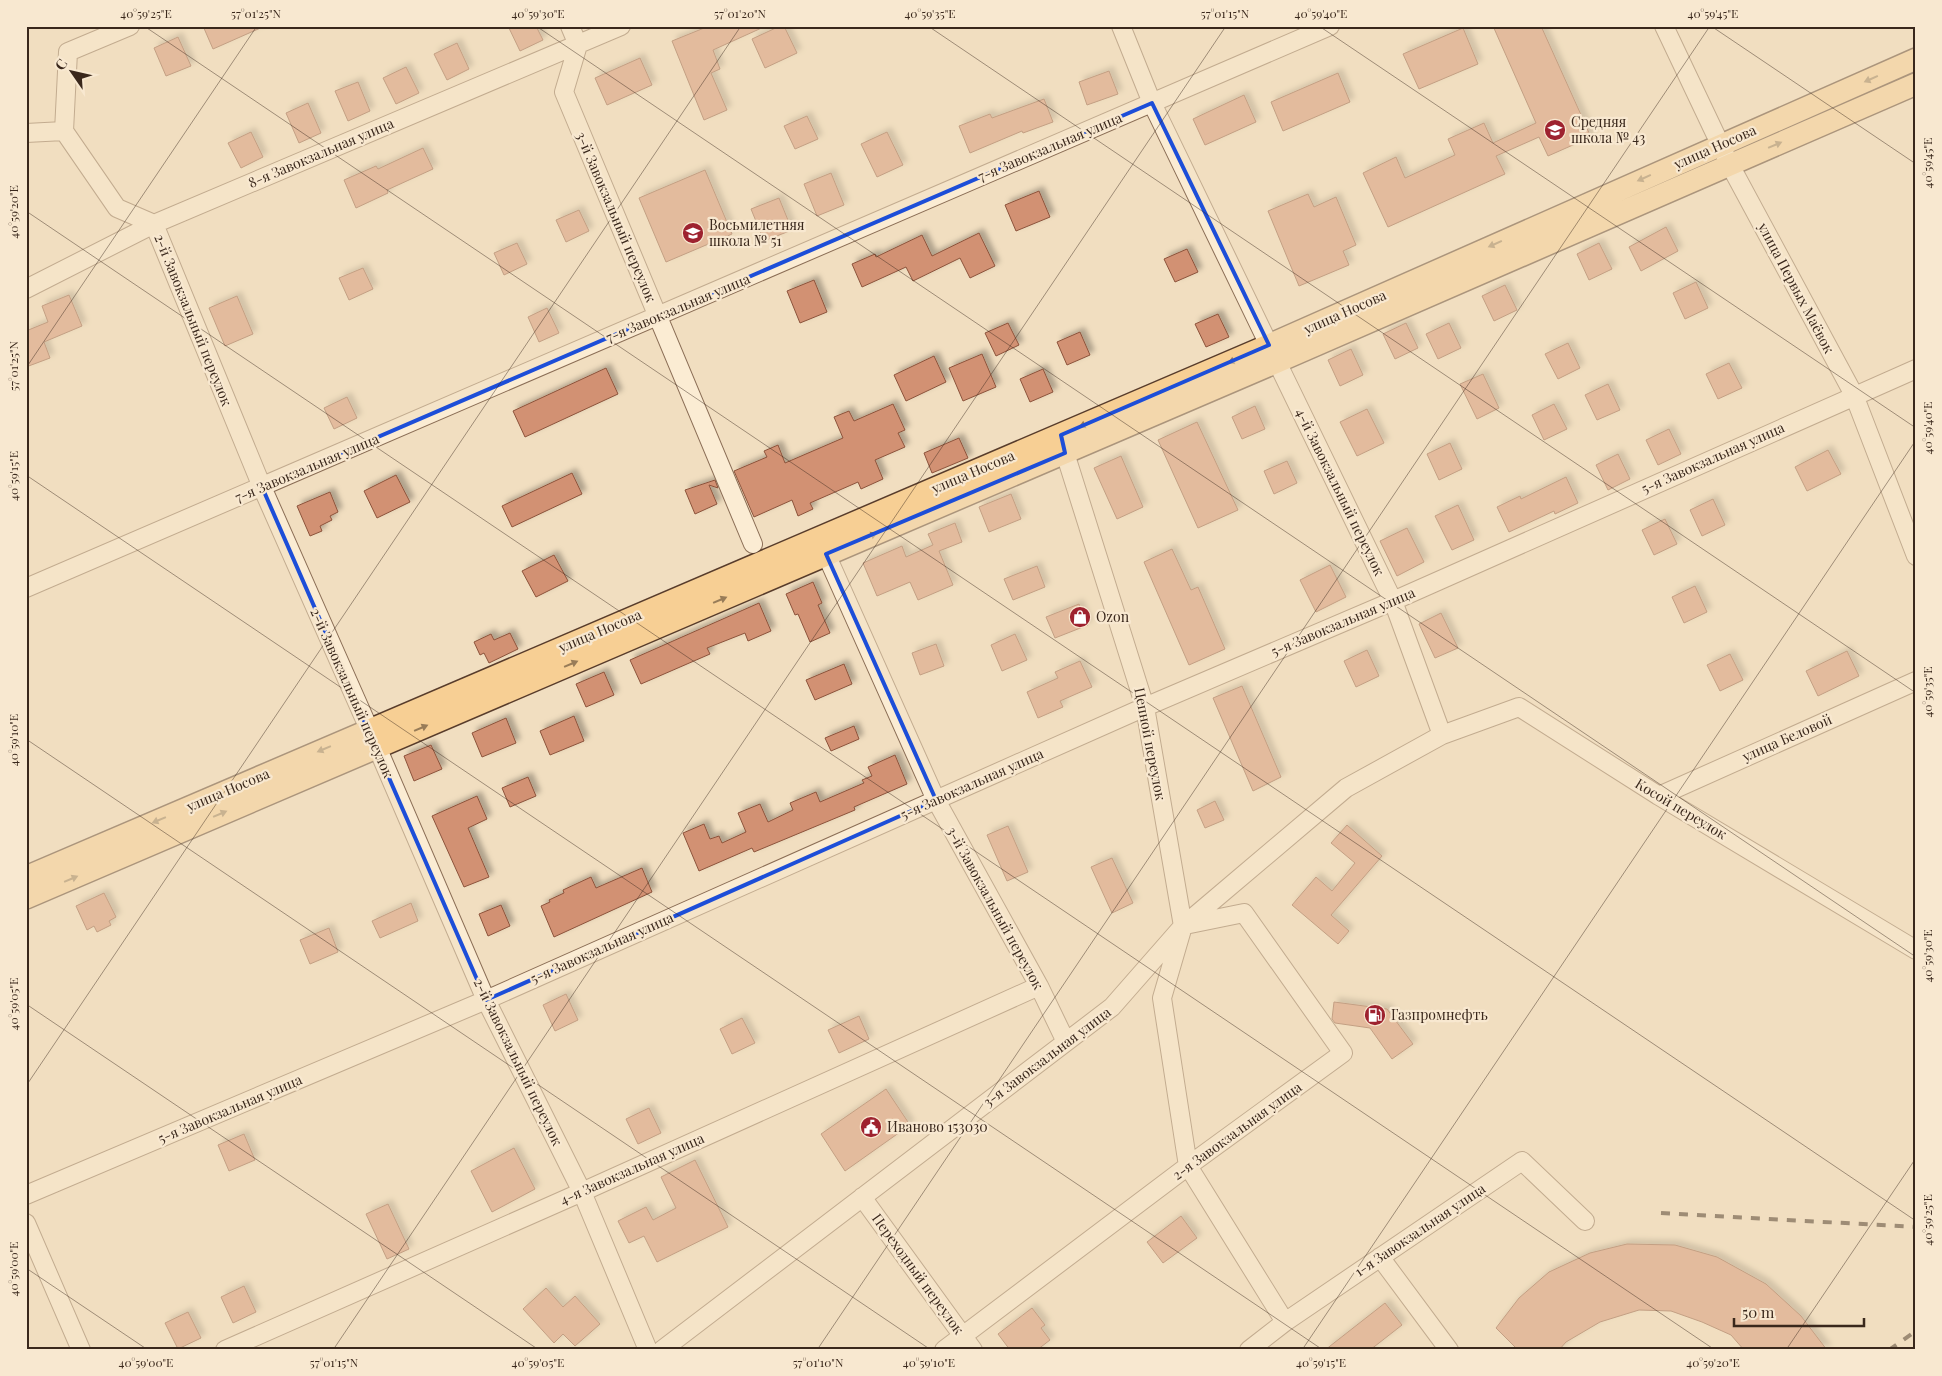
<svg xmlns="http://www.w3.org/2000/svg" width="1942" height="1376" font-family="'Playfair Display',serif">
<defs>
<filter id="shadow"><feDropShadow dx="4.5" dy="-4.5" stdDeviation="2.5" flood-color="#0004"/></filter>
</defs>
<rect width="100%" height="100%" fill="#f1dec0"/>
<!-- building -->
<path fill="#d29173" stroke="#8c533b" filter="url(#shadow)" d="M203 26H265L213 49Z
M508 26H536L543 40 520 51Z
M709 26H766L713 50 720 69 711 73 727 110 704 120 672 41Z
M780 26H784L797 53 765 68 752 39Z
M1493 26H1541L1591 137 1548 156 1539 137 1496 156 1505 174 1388 227 1363 173 1396 157 1405 178 1455 155 1448 139 1484 123 1493 143 1536 123Z
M1463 28 1478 64 1419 89 1403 54Z
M178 37 191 66 166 76 154 48Z
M457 43 469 69 447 80 434 54Z
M640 58 652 85 607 105 595 78Z
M406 67 419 93 396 104 383 78Z
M1109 71 1118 94 1087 105 1079 82Z
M1338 73 1350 102 1283 131 1271 102Z
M358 82 370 111 348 121 335 91Z
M1244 95 1256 122 1205 145 1193 119Z
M1044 99 1053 122 1023 133 1022 131 970 153 959 126 990 114 992 118Z
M308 103 321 133 299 143 286 113Z
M807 116 818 139 795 149 784 126Z
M251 132 263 157 241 168 228 143Z
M887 132 903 165 877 177 861 144Z
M423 148 433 169 387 190 388 193 356 208 344 180 376 166 378 169Z
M705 170 732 234 666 262 639 198Z
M831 173 844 205 817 216 804 184Z
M1039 191 1050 217 1016 231 1005 205Z
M1308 194 1314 207 1336 197 1356 245 1343 251 1349 265 1299 286 1268 211Z
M779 198 792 230 764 241 751 209Z
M579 210 589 231 566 242 556 220Z
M1666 227 1678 251 1641 271 1629 247Z
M979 233 995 266 970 278 960 258 913 281 906 267 862 287 852 264 875 254 876 257 922 235 932 256Z
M517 243 527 264 504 275 494 253Z
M1599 243 1612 269 1589 280 1577 254Z
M1187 249 1198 272 1175 282 1164 259Z
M363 268 373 289 349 300 339 278Z
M814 280 827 312 800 323 787 291Z
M1696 282 1708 308 1685 319 1673 293Z
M1505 285 1517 310 1494 321 1482 296Z
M69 295 82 326 44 342 50 358 26 367V331L48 322 42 306Z
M237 296 253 334 225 346 209 308Z
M547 308 559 333 539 342 528 317Z
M1218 314 1229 337 1206 347 1195 324Z
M1008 323 1019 345 996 356 985 333Z
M1406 323 1418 348 1395 359 1383 334Z
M1449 323 1461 348 1438 359 1426 334Z
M1080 332 1090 355 1067 365 1057 342Z
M1568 343 1580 368 1558 379 1545 354Z
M1351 349 1363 375 1340 386 1328 360Z
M982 354 996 387 963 401 949 368Z
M934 356 946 382 906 401 894 375Z
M1729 363 1742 388 1718 399 1706 374Z
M606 368 618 394 525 437 513 411Z
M1043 369 1053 392 1030 402 1020 379Z
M1483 374 1499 408 1477 419 1460 384Z
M1608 384 1620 410 1597 420 1585 395Z
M347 397 357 418 334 429 324 408Z
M893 404 905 430 898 433 905 447 875 460 883 479 861 489 858 482 810 503 813 509 798 516 792 500 754 517 734 471 767 457 764 451 778 445 785 463 843 438 834 417 849 411 854 421Z
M1554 404 1567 429 1544 440 1532 415Z
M1255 406 1265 429 1242 439 1232 417Z
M1367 409 1384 443 1357 456 1340 422Z
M1197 422 1238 510 1198 528 1158 440Z
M1669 429 1681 454 1658 465 1646 440Z
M959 438 968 458 932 473 924 453Z
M1450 443 1462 469 1439 480 1427 454Z
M1828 450 1841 474 1807 491 1795 467Z
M1618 454 1630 479 1608 490 1596 465Z
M1121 456 1143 507 1117 519 1094 468Z
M1287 461 1297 483 1274 494 1264 471Z
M572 473 582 494 512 527 502 506Z
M396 475 410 502 377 518 364 491Z
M1566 477 1578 503 1555 514 1554 511 1509 532 1497 507 1520 496 1521 499Z
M715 480 718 488 709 485 717 504 695 514 685 490Z
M330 492 338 512 330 516 332 520 320 526 322 531 310 536 297 506Z
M1011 494 1021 519 989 532 979 507Z
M1713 499 1725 525 1702 536 1690 510Z
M1458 505 1474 540 1452 550 1435 516Z
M1665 519 1677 544 1654 555 1642 530Z
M955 523 962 542 939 551 953 585 918 600 910 582 877 596 863 563 902 546 906 557 933 545 928 534Z
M1407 528 1424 562 1397 576 1380 541Z
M1172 549 1191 590 1198 587 1225 649 1189 665 1144 562Z
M554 555 568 581 536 597 522 571Z
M1330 565 1346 597 1316 612 1300 580Z
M1037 566 1045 587 1013 600 1004 579Z
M813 582 822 603 818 605 830 633 810 642 798 614 795 615 786 594Z
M1695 586 1707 612 1684 623 1672 597Z
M759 603 771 631 748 641 745 633 707 648 710 654 641 684 630 660Z
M1079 604 1088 625 1055 638 1046 617Z
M1441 613 1458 648 1435 658 1419 624Z
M510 633 518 649 489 663 484 653 480 655 474 642 491 634 494 640Z
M1015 634 1027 660 1002 671 991 645Z
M936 644 944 666 920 675 912 653Z
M1367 650 1379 676 1356 687 1344 661Z
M1847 651 1859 676 1818 696 1806 671Z
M1730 654 1743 680 1720 691 1707 665Z
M1080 661 1092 687 1060 701 1063 707 1038 718 1027 692 1058 678 1055 672Z
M844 664 852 684 815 700 806 680Z
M604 672 614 695 586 707 576 684Z
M1242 686 1281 777 1253 791 1213 698Z
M574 716 584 741 550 755 540 731Z
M506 718 516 743 482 757 472 733Z
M854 726 859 739 831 751 825 738Z
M431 745 442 769 414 781 404 756Z
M895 755 907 784 854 807 855 810 754 852 752 848 699 871 683 833 704 824 710 839 719 836 722 843 746 832 738 813 760 804 768 822 793 810 790 803 816 792 820 802 864 783 862 780 872 776 868 767Z
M528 777 536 796 510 807 502 788Z
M477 796 487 819 468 828 489 877 464 887 432 816Z
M1215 801 1224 820 1205 828 1197 810Z
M1347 825 1382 856 1331 915 1349 931 1338 944 1292 905 1316 877 1332 891 1355 863 1331 843Z
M1008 826 1028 872 1007 881 987 835Z
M1112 858 1133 903 1112 913 1091 867Z
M642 868 652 892 554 937 541 906 550 902 549 900 564 893 563 890 591 877 596 888Z
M104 893 116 917 109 921 111 925 97 932 94 926 87 930 76 906Z
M411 903 418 921 380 938 372 921Z
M501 905 510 926 488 936 479 914Z
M329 928 338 952 310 964 300 940Z
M566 994 578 1020 555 1031 543 1005Z
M1334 1002 1387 1009 1413 1044 1392 1059 1370 1028 1335 1023 1332 1019Z
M859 1016 869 1039 839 1053 828 1030Z
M742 1018 755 1043 732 1054 720 1029Z
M886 1089 910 1125 845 1171 821 1134Z
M649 1108 661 1133 638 1144 626 1119Z
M244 1134 255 1160 229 1171 218 1145Z
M514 1148 535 1189 492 1212 471 1171Z
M695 1160 728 1227 657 1262 644 1236 629 1243 618 1221 646 1207 653 1220 676 1208 661 1177Z
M388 1204 409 1249 387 1259 366 1214Z
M1181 1216 1197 1238 1163 1263 1147 1242Z
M1627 1244 1675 1245 1717 1257 1766 1284 1801 1316 1827 1350H1744L1731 1335 1702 1322 1671 1311 1639 1310 1600 1322 1566 1342 1559 1350H1518L1496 1328 1519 1298 1549 1272 1590 1253Z
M244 1286 256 1312 233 1323 221 1297Z
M546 1288 563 1307 575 1296 600 1324 575 1346 563 1334 554 1343 523 1309Z
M1385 1303 1402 1325 1370 1350H1325Z
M1032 1308 1045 1325 1041 1328 1050 1340 1037 1350H1010L998 1334Z
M188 1312 201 1338 178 1349 165 1323Z"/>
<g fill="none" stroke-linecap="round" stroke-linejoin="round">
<!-- minor casing -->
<g stroke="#8b6e56" stroke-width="20">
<path id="minor" d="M130 26 68 52 64 131 117 208 154 224 262 487 369 729
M570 26 578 45 564 92 753 544
M1121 26 1152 103 1269 345
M1664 26 1730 165 1854 395 1916 556
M26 133 64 131
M26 289 154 224 621 26
M1277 362 1393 601 1442 735
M1065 453 1145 707 1183 926 1162 998 1188 1166 1285 1322
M826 554 936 800 1039 986 1066 1042
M26 588 1330 26
M377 747 486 1000 582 1192 648 1350
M1659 796 1916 681
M26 1195 486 1000 1145 707 1393 601 1916 369
M862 1197 973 1350
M26 1223 81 1350
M1380 1257 1449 1350
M225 1350 582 1192 1039 986
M662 1350 1112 1007 1183 926 1346 788 1442 735 1519 707 1659 796 1916 950
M944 1350 1188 1166 1343 1053 1244 913 1185 925
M1249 1350 1285 1322 1522 1161 1585 1221"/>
</g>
<!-- major casing -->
<g stroke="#583c2b" stroke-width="24">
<path id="major" d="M26 877 1269 345 1916 59
M26 898 1277 362 1916 84"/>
</g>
<!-- minor -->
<use href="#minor" stroke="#fbecd3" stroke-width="18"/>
<!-- major -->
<use href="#major" stroke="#f7cf94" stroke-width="21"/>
<!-- rail -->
<path stroke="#3a281c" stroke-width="4" stroke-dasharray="9 9" stroke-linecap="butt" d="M1661 1213 1916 1227
M1889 1350 1916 1331"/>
</g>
<!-- one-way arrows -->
<defs><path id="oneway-solid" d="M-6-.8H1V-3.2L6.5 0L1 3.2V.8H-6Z" transform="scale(1.25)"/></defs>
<g fill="#987c58">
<use href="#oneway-solid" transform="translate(1871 79) rotate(156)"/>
<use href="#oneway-solid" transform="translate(1775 145) rotate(-23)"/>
<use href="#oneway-solid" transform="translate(1644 178) rotate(156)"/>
<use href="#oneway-solid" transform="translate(1495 244) rotate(156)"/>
<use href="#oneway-solid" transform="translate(1235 360) rotate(157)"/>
<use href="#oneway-solid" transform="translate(1086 424) rotate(157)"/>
<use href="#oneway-solid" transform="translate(870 536) rotate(-23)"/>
<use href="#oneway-solid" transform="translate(720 600) rotate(-23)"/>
<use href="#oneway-solid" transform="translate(571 664) rotate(-23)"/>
<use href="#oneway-solid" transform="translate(421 728) rotate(-23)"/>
<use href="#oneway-solid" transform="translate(324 749) rotate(157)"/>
<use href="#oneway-solid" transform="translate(220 814) rotate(-23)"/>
<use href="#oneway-solid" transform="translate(159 820) rotate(157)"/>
<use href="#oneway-solid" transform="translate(71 879) rotate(-23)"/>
</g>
<!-- marked area -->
<path d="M0 0H1942V1376H0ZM1152 103 1269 345 1061 435 1065 453 826 554 936 800 486 1000 262 487Z" fill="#f1dec0" fill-opacity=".55" fill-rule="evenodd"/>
<path fill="none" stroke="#1d4ed8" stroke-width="4" stroke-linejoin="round" d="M1152 103 1269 345 1061 435 1065 453 826 554 936 800 486 1000 262 487Z"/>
<!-- ticks -->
<path fill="none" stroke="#3a281c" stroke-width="1" stroke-opacity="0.45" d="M144 26 1916 1221M536 26 1916 957M928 26 1916 693M1319 26 1916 428M1711 26 1916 164M26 211 1715 1350M26 368 257 26M26 475 1323 1350M26 739 931 1350M26 1004 539 1350M26 1086 741 26M26 1268 148 1350M333 1350 1226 26M817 1350 1710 26M1302 1350 1916 440M1786 1350 1916 1158"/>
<!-- icons -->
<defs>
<g id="school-disc" transform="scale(1.125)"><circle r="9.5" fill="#9e222f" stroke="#f8e8d0"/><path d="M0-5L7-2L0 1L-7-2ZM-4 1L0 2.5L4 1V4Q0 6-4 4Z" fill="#fff"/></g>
<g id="shop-disc" transform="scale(1.125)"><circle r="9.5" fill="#9e222f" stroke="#f8e8d0"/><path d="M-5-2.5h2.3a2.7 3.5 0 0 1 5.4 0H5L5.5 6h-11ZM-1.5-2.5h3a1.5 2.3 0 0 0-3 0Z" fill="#fff"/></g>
<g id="fuel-disc" transform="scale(1.125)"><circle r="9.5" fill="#9e222f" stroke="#f8e8d0"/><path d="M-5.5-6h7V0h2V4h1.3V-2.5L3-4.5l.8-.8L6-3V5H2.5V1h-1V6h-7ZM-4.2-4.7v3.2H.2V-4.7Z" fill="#fff"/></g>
<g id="civic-disc" transform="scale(1.125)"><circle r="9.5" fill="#9e222f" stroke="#f8e8d0"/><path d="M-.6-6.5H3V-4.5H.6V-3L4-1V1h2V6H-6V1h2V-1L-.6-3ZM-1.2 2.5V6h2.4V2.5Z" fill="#fff"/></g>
</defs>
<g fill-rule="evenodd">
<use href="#school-disc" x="1555" y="130"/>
<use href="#school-disc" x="693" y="233"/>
<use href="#shop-disc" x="1080" y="617"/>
<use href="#fuel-disc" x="1375" y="1015"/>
<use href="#civic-disc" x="871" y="1127"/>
</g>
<g text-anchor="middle" stroke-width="4.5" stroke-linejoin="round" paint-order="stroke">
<!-- poi labels -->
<g font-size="14" fill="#3a281c" stroke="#f8e8d0" text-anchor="start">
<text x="1571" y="127">Средняя<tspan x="1571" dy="16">школа № 43</tspan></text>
<text x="709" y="230">Восьмилетняя<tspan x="709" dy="16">школа № 51</tspan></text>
<text x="1096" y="622">Ozon</text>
<text x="1391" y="1020">Газпромнефть</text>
<text x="887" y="1132">Иваново 153030</text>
</g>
<!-- street labels -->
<g font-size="14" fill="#3a281c" stroke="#f8e8d0">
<text transform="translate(1050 147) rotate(-23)" y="5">7-я Завокзальная улица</text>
<text transform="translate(1715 147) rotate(-24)" y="5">улица Носова</text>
<text transform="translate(321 153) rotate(-23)" y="5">8-я Завокзальная улица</text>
<text transform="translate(616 217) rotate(67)" y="5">3-й Завокзальный переулок</text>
<text transform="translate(1796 288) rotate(62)" y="5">улица Первых Маёвок</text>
<text transform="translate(678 308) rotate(-23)" y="5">7-я Завокзальная улица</text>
<text transform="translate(1345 312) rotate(-24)" y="5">улица Носова</text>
<text transform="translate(193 320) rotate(68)" y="5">2-й Завокзальный переулок</text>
<text transform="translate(1713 458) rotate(-24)" y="5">5-я Завокзальная улица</text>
<text transform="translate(307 468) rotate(-23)" y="5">7-я Завокзальная улица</text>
<text transform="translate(973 472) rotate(-23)" y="5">улица Носова</text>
<text transform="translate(1340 492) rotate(64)" y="5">4-й Завокзальный переулок</text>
<text transform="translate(1343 622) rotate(-23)" y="5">5-я Завокзальная улица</text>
<text transform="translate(600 631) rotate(-23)" y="5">улица Носова</text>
<text transform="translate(352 693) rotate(66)" y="5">2-й Завокзальный переулок</text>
<text transform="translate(1787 738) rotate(-24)" y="5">улица Беловой</text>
<text transform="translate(1150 744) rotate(79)" y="5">Цепной переулок</text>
<text transform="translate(972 784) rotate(-24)" y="5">5-я Завокзальная улица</text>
<text transform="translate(228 790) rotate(-23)" y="5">улица Носова</text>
<text transform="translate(1681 809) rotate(31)" y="5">Косой переулок</text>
<text transform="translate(995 908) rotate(61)" y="5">3-й Завокзальный переулок</text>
<text transform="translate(602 948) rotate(-24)" y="5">5-я Завокзальная улица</text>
<text transform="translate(1047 1057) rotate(-37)" y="5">3-я Завокзальная улица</text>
<text transform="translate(518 1062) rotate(64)" y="5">2-й Завокзальный переулок</text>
<text transform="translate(230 1109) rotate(-23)" y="5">5-я Завокзальная улица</text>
<text transform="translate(1237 1131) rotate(-36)" y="5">2-я Завокзальная улица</text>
<text transform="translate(632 1169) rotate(-24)" y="5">4-я Завокзальная улица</text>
<text transform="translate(1420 1230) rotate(-34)" y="5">1-я Завокзальная улица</text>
<text transform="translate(918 1274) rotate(54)" y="5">Переходный переулок</text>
</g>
</g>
<!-- border -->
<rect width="1942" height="1376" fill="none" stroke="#f8e8d0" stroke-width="55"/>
<!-- north arrow -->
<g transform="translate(72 72) rotate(304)" stroke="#f8e8d0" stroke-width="4" paint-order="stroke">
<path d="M0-4L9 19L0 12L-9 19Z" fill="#3a281c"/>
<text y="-8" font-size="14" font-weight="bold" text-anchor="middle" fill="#3a281c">С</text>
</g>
<!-- scale -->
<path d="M1734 1318v8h130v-8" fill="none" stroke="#3a281c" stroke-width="2.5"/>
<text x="1742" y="1318" font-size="15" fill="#3a281c" stroke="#f8e8d0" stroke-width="4" paint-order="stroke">50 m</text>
<rect x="28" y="28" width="1886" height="1320" fill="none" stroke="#3a281c" stroke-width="2"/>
<g font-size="12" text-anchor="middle" fill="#3a281c">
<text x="146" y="18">40°59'25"E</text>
<text x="256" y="18">57°01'25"N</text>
<text x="538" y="18">40°59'30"E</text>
<text x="740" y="18">57°01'20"N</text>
<text x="930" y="18">40°59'35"E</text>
<text x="1225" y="18">57°01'15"N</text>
<text x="1321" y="18">40°59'40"E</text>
<text x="1713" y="18">40°59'45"E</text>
<text transform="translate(1928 163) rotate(-90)" y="4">40°59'45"E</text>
<text transform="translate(14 212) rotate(-90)" y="4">40°59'20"E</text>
<text transform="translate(14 366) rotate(-90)" y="4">57°01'25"N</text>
<text transform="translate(1928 428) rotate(-90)" y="4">40°59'40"E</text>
<text transform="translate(14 476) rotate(-90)" y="4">40°59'15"E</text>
<text transform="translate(1928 692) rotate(-90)" y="4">40°59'35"E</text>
<text transform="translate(14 740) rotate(-90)" y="4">40°59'10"E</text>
<text transform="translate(1928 956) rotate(-90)" y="4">40°59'30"E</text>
<text transform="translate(14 1004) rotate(-90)" y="4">40°59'05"E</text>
<text transform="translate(1928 1220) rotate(-90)" y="4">40°59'25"E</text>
<text transform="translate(14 1269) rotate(-90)" y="4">40°59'00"E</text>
<text x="146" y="1367">40°59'00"E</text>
<text x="334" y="1367">57°01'15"N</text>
<text x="538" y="1367">40°59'05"E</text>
<text x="818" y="1367">57°01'10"N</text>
<text x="929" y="1367">40°59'10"E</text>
<text x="1321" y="1367">40°59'15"E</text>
<text x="1713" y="1367">40°59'20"E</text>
</g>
</svg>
